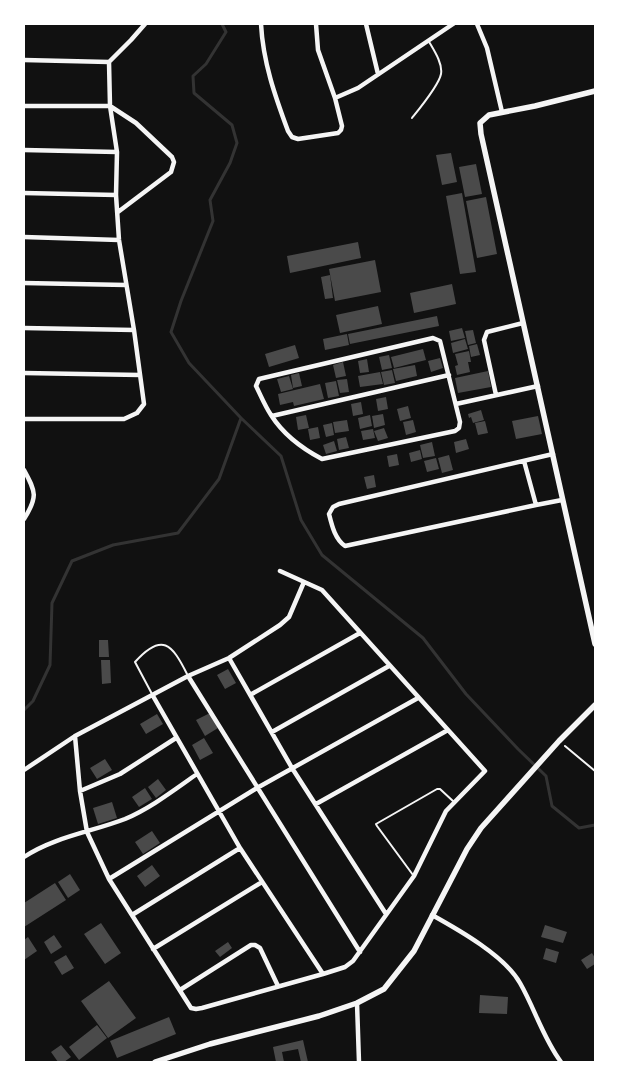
<svg xmlns="http://www.w3.org/2000/svg" width="619" height="1086" font-family="Jost,sans-serif">
<rect width="100%" height="100%" fill="#111"/>
<g fill="none" stroke-linecap="round" stroke-linejoin="round">
<!-- stream -->
<path stroke="#333" stroke-width="3" d="M222 24 226 32 206 64 193 76 194 93 232 125 237 143 230 163 210 200 213 221 181 301 171 332 189 363 241 418 281 456 301 520 322 555 423 638 466 694 518 749 546 776 552 806 579 828 595 825
M24 710 33 701 50 665 52 603 72 561 113 545 178 533 219 479 241 418"/>
</g>
<!-- building -->
<path fill="#4a4a4a" d="M451 153 457 182 442 185 436 155Z
M476 164 482 194 465 197 459 167Z
M462 193 476 272 460 274 446 196Z
M486 197 497 254 477 258 466 201Z
M358 242 361 258 290 273 287 256Z
M375 260 381 292 335 301 329 269Z
M330 275 333 298 325 299 321 277Z
M452 284 456 304 414 313 410 293Z
M378 306 382 324 340 333 336 315Z
M437 316 439 326 350 344 348 334Z
M462 328 465 338 451 341 449 331Z
M473 330 476 343 468 345 465 331Z
M347 334 349 345 325 350 323 339Z
M465 339 468 349 453 353 451 343Z
M477 344 480 355 471 357 469 346Z
M295 345 299 358 269 367 265 354Z
M423 349 426 360 394 368 391 357Z
M469 351 471 362H468L470 372 457 375 455 366 458 365 455 354Z
M389 355 392 368 382 370 379 357Z
M440 358 443 368 431 372 428 361Z
M367 359 369 372 360 373 358 361Z
M343 362 346 376 336 378 333 365Z
M415 365 417 376 396 381 393 369Z
M392 370 395 383 384 385 381 372Z
M488 371 491 387 458 393 455 378Z
M380 372 383 384 360 387 358 376Z
M299 373 302 386 293 388 291 375Z
M289 376 293 389 281 392 277 379Z
M347 379 349 392 340 393 337 380Z
M336 381 339 396 328 398 325 383Z
M320 384 324 399 294 406 293 402 280 405 278 394Z
M386 397 388 409 378 411 376 399Z
M361 402 363 414 353 416 351 404Z
M408 406 411 418 400 421 397 409Z
M481 410 484 420 473 423 471 417 469 418 468 414Z
M383 414 385 425 374 428 372 416Z
M306 415 309 428 298 430 296 417Z
M370 415 372 426 360 429 358 418Z
M538 416 542 434 516 439 512 421Z
M347 420 349 431 335 433 333 422Z
M413 420 416 432 406 435 403 422Z
M485 421 488 433 478 435 475 423Z
M332 423 334 435 326 437 323 425Z
M318 427 320 438 310 440 308 429Z
M384 428 388 438 378 441 374 431Z
M373 429 375 438 363 440 361 431Z
M346 437 349 448 339 450 337 439Z
M466 439 469 449 456 453 454 442Z
M334 441 337 451 326 454 323 445Z
M432 442 435 456 423 458 420 445Z
M420 450 422 459 411 462 409 453Z
M397 454 399 465 389 467 387 456Z
M449 455 453 470 442 473 438 458Z
M436 458 439 469 427 472 424 461Z
M374 475 376 487 367 489 364 477Z
M99 640H108L109 657H99Z
M101 660H110L111 683 102 684Z
M228 669 236 683 225 689 217 675Z
M210 713 218 728 205 736 196 720Z
M157 714 163 724 146 734 140 724Z
M204 738 213 753 200 760 192 745Z
M105 759 112 770 97 779 90 768Z
M158 779 166 790 156 798 148 787Z
M145 788 152 799 139 807 132 797Z
M112 802 117 818 98 824 93 808Z
M152 831 160 843 143 854 135 842Z
M152 865 160 876 145 887 137 876Z
M70 874 80 890 68 898 58 882Z
M55 883 66 900 24 927V903Z
M101 923 121 953 105 964 84 934Z
M545 925 567 932 563 943 541 937Z
M54 935 62 947 51 954 44 942Z
M28 937 37 951 24 960V940Z
M228 942 232 948 220 957 215 951Z
M546 948 559 952 556 963 543 959Z
M592 953 595 958V964L587 969 581 960Z
M66 955 74 968 62 975 54 962Z
M109 981 136 1018 108 1038 81 1001Z
M480 995 508 997 507 1014 479 1013Z
M169 1017 176 1034 117 1058 110 1041Z
M97 1025 107 1038 79 1060 69 1047Z
M303 1040 308 1062H301L298 1049 282 1052 284 1062H276L273 1047Z
M61 1045 71 1057 64 1062H58L51 1052Z"/>
<g fill="none" stroke-linecap="round" stroke-linejoin="round">
<!-- path -->
<path stroke="#f5f5f5" stroke-width="2" d="M565 746 595 771"/>
<!-- service -->
<path stroke="#f5f5f5" stroke-width="2" d="M412 118C420 108 439 85 441 74 443 63 433 49 428 40
M152 694 135 662C162 632 172 644 187 674
M413 875 377 826 376 824 437 789H440L454 802"/>
<!-- minor -->
<path stroke="#f5f5f5" stroke-width="4.5" d="M261 24C263 62 275 96 288 131L292 137 298 139 338 133 341 130 342 126 335 98 358 88 453 24
M316 24 318 50 335 98
M366 24 378 74
M477 24 487 48 502 112
M24 60 109 62
M24 106H110L136 123 172 157 174 162 171 172 118 212
M24 150 117 152
M24 193 116 195
M24 237 119 240
M24 283 126 285
M24 328 134 330
M433 338 440 341 460 422 459 428 455 431 322 459C303 449 283 434 271 415 265 406 261 396 256 386L259 379Z
M24 373 140 375
M496 395 484 340 487 332 523 323
M456 404 538 386
M272 416 449 375
M24 419H124L137 413 144 404 134 330 119 240 116 195 117 152 110 106 109 62 131 40 145 24
M524 461 536 505 345 546C335 539 332 526 329 514L333 507 339 504 553 454
M24 470C36 492 38 497 24 519
M536 505 562 500
M229 658 292 768 386 914
M188 676 360 952
M250 695 360 633
M153 696 240 848 323 974
M272 732 389 666
M75 736 80 791 87 832 109 879 191 1008 196 1009 202 1008 323 974 345 967 353 961 414 876 446 811 485 771 322 590 280 571
M24 770 75 736 188 676 229 658 280 625 289 617 304 582
M80 791 120 774 176 738
M316 804 448 730
M24 857C54 837 91 832 125 819 151 808 174 790 197 774
M109 879 257 788 418 698
M132 915 240 848
M432 915C459 930 505 956 520 983 535 1009 543 1038 561 1062
M153 949 262 882
M180 990 251 945H255L260 948 278 986
M357 1003 359 1062"/>
<!-- tertiary -->
<path stroke="#f5f5f5" stroke-width="5.5" d="M595 91 535 106 489 115 480 123 481 134 595 644
M155 1062 210 1044 319 1016 357 1003 384 989 414 951 467 849 481 828 559 741 595 705"/>
</g>
<!-- border -->
<rect width="619" height="1086" fill="none" stroke="#ffffff" stroke-width="50"/>
</svg>
